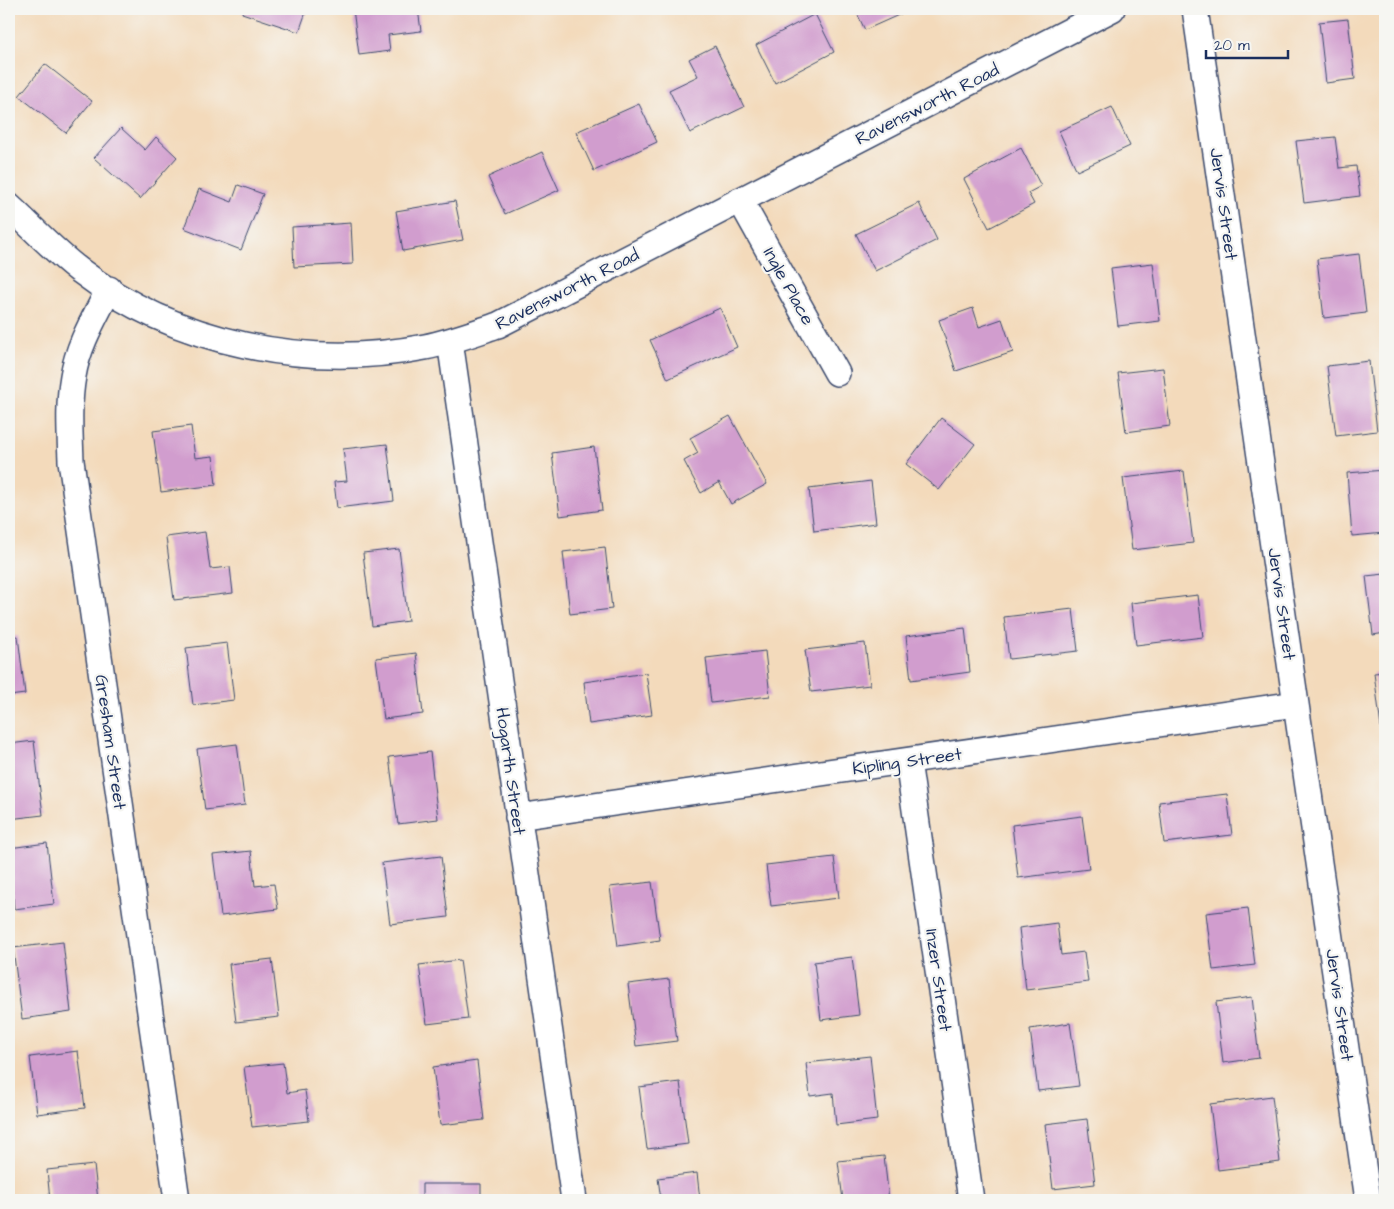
<svg xmlns="http://www.w3.org/2000/svg" width="1394" height="1209" font-family="'Architects Daughter',sans-serif">
<rect width="100%" height="100%" fill="#f6f6f2"/>
<filter id="ink" filterUnits="userSpaceOnUse"><feTurbulence type="fractalNoise" baseFrequency=".02" numOctaves="2"/><feDisplacementMap in="SourceGraphic" scale="10" xChannelSelector="R" yChannelSelector="G"/><feConvolveMatrix kernelMatrix="1 2 1 2 8 2 1 2 1" color-interpolation-filters="sRGB"/></filter>
<filter id="wash" filterUnits="userSpaceOnUse"><feTurbulence type="fractalNoise" baseFrequency=".0096" numOctaves="4" result="noise"/><feDisplacementMap in="SourceGraphic" scale="20" xChannelSelector="R" yChannelSelector="G"/><feGaussianBlur stdDeviation="1.12" result="paint"/><feColorMatrix in="noise" values="0 0 0 0 0 0 0 0 0 0 0 0 0 0 0 0 0 1.4 0 .05"/><feComposite in="paint" operator="in"/></filter>
<g filter="url(#wash)">
<rect width="100%" height="100%" fill="#f3dabb"/>
<g id="blocks">
<!-- building -->
<path fill="#d19dce" d="M243 9H307L299 32 242 13Z
M353 9H418L421 31 388 35 390 51 359 55Z
M855 9H912L865 30Z
M815 14 834 52 775 83 756 45Z
M1348 19 1355 79 1326 83 1319 22Z
M715 46 744 107 690 133 669 90 698 76 689 59Z
M45 64 92 101 66 133 19 96Z
M639 104 657 142 594 171 576 132Z
M1112 107 1130 146 1077 171 1059 131Z
M121 128 145 150 156 137 177 157 140 199 94 158Z
M1335 137 1339 168 1356 166 1360 196 1304 203 1296 141Z
M1021 148 1041 186 1028 193 1034 204 989 228 964 179Z
M542 152 559 190 505 214 488 177Z
M238 185 263 194 241 250 184 228 199 189 232 202Z
M455 201 463 240 403 251 396 211Z
M919 203 937 240 875 271 856 234Z
M351 223 353 264 294 267 292 227Z
M1359 254 1366 313 1324 318 1317 259Z
M1153 263 1160 321 1118 326 1111 268Z
M720 308 737 347 668 379 650 340Z
M973 308 979 327 1002 319 1013 352 956 371 939 320Z
M1369 361 1377 431 1336 436 1327 366Z
M1163 368 1170 426 1126 432 1118 373Z
M730 416 767 484 731 504 719 482 701 493 684 461 698 453 690 438Z
M941 418 975 444 939 490 906 464Z
M191 426 195 458 213 456 216 485 161 492 153 431Z
M387 444 394 501 337 508 334 482 347 481 343 449Z
M594 447 602 510 560 516 552 453Z
M1385 470V533L1352 536 1347 473Z
M1184 471 1193 543 1132 550 1123 478Z
M871 481 876 523 814 531 809 489Z
M205 532 210 569 230 567 233 593 174 600 166 537Z
M605 547 612 609 570 614 563 552Z
M399 549 408 621 372 626 363 553Z
M1385 574V633L1373 635 1366 576Z
M1198 595 1203 637 1136 645 1131 603Z
M1073 609 1078 651 1009 659 1004 617Z
M965 628 970 672 911 680 906 636Z
M18 636 25 694 9 696V637Z
M227 643 234 700 193 705 186 648Z
M865 643 870 685 811 692 805 650Z
M765 651 770 696 711 703 706 658Z
M416 653 423 714 384 719 376 658Z
M1385 672V735H1382L1374 673Z
M646 673 652 715 589 724 584 682Z
M34 741 43 815 9 819V744Z
M237 744 245 805 205 810 197 749Z
M430 752 438 819 398 824 389 757Z
M1227 794 1232 835 1164 843 1159 802Z
M1082 816 1089 869 1018 878 1012 825Z
M47 843 54 904 14 909 9 848Z
M251 851 255 886 274 884 278 909 221 916 213 855Z
M441 856 448 917 390 924 382 863Z
M834 857 839 898 771 906 766 865Z
M652 882 660 940 618 946 610 887Z
M1248 908 1255 965 1213 970 1206 913Z
M1057 923 1061 955 1084 952 1088 982 1026 990 1019 928Z
M63 942 71 1012 22 1019 13 948Z
M852 957 859 1015 821 1020 814 962Z
M272 959 279 1017 236 1022 229 964Z
M460 960 468 1019 427 1024 419 965Z
M669 979 677 1041 636 1046 628 984Z
M1252 997 1259 1058 1223 1063 1216 1002Z
M1070 1023 1079 1086 1038 1091 1030 1029Z
M78 1051 85 1108 37 1114 30 1057Z
M870 1056 877 1120 836 1125 833 1093 810 1096 806 1063Z
M477 1061 484 1120 440 1125 433 1067Z
M283 1063 287 1093 305 1090 309 1121 252 1127 244 1067Z
M680 1082 688 1144 647 1149 639 1087Z
M1272 1096 1280 1162 1218 1170 1210 1104Z
M1087 1119 1095 1184 1053 1189 1045 1124Z
M884 1156 889 1200H843L838 1161Z
M94 1165 98 1200H50L47 1170Z
M697 1173 700 1200H661L658 1178Z
M422 1184H481V1200H422Z
M351 1196V1200H266V1197Z
M1288 1196 1289 1200H1263V1199Z"/>
</g>
</g>
<g filter="url(#ink)">
<use href="#blocks" fill-opacity="0" stroke="#3b496c" stroke-width="1"/>
<g fill="none" stroke-linecap="round" stroke-linejoin="round">
<!-- street casing -->
<g stroke="#3b496c" stroke-width="28">
<path id="street" d="M1195 9 1368 1200
M740 200 837 373
M9 206C32 227 54 251 79 270 176 344 307 370 425 347 450 342 474 333 498 325L1112 9
M109 289C95 317 78 345 73 376 68 404 70 433 71 461L177 1200
M450 341 574 1200
M908 761 971 1200
M518 817 1296 704"/>
</g>
<!-- street -->
<use href="#street" stroke="#fff" stroke-width="25"/>
</g>
</g>
<g text-anchor="middle" stroke-width="4.5" stroke-linejoin="round" paint-order="stroke">
<!-- street labels -->
<g font-size="18" fill="#1b2f5e" stroke="#f6f6f2">
<text transform="translate(927 104) rotate(-27)" y="6">Ravensworth Road</text>
<text transform="translate(1224 204) rotate(82)" y="6">Jervis Street</text>
<text transform="translate(789 286) rotate(61)" y="6">Ingle Place</text>
<text transform="translate(567 289) rotate(-27)" y="6">Ravensworth Road</text>
<text transform="translate(1282 604) rotate(82)" y="6">Jervis Street</text>
<text transform="translate(111 742) rotate(82)" y="6">Gresham Street</text>
<text transform="translate(907 761) rotate(-8)" y="6">Kipling Street</text>
<text transform="translate(511 771) rotate(82)" y="6">Hogarth Street</text>
<text transform="translate(939 980) rotate(82)" y="6">Inzer Street</text>
<text transform="translate(1340 1005) rotate(82)" y="6">Jervis Street</text>
</g>
</g>
<!-- margin -->
<rect width="1394" height="1209" fill="none" stroke="#f6f6f2" stroke-width="30"/>
<!-- scale -->
<path d="M1206 50v8h82v-8" fill="none" stroke="#1b2f5e" stroke-width="2.5"/>
<text x="1214" y="50" font-size="15" fill="#1b2f5e" stroke="#f6f6f2" stroke-width="4" paint-order="stroke">20 m</text>
</svg>
